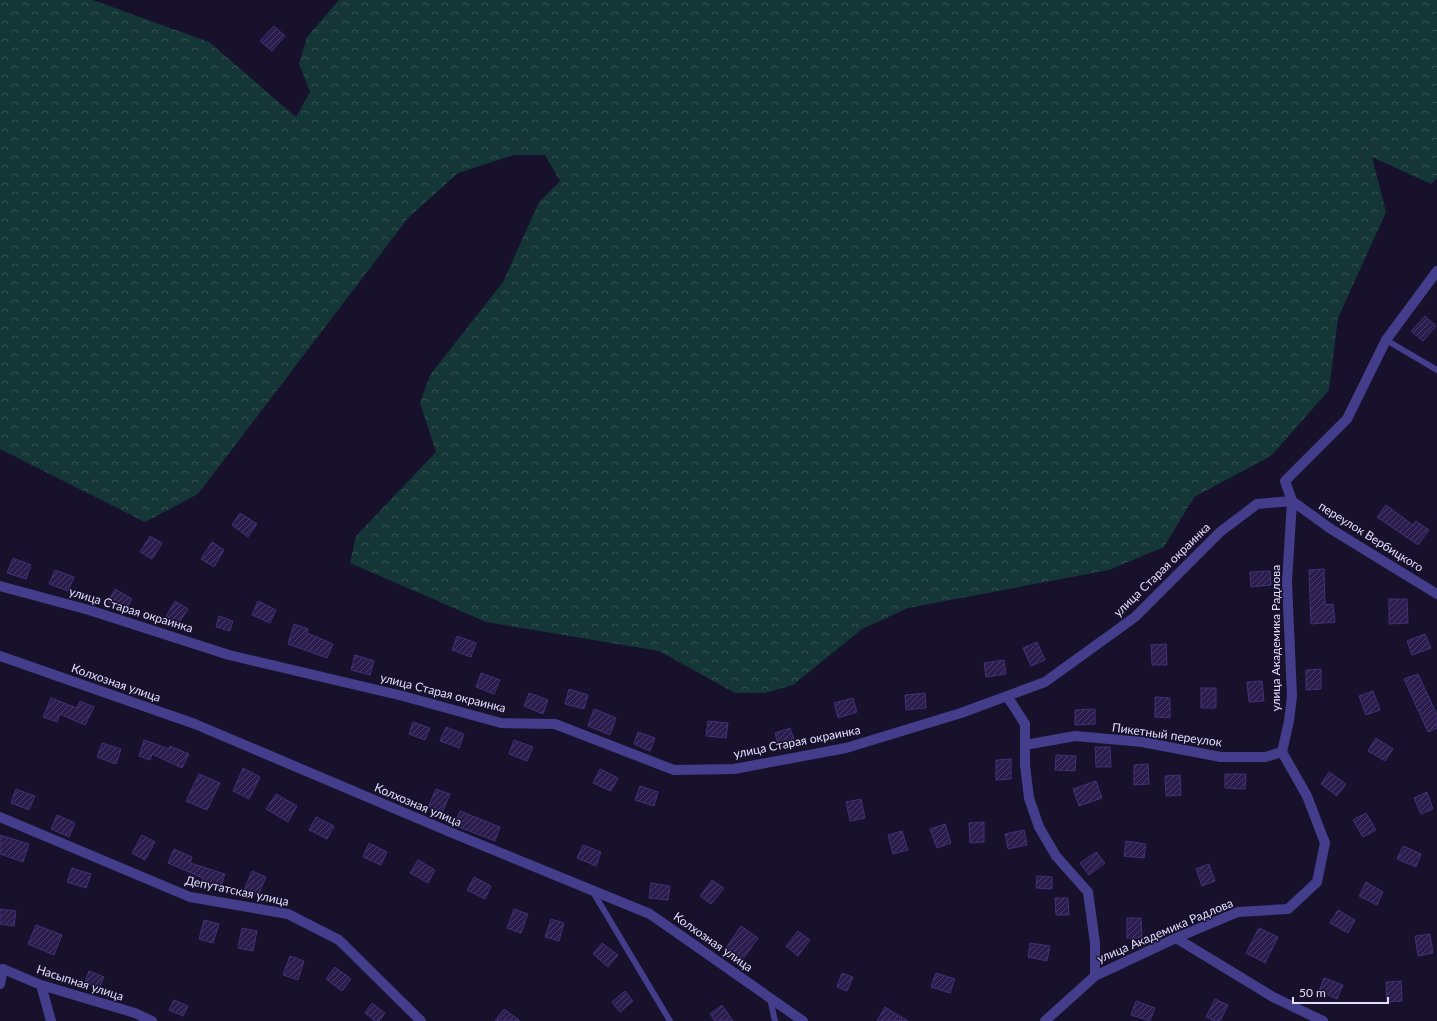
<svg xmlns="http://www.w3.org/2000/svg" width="1437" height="1021" font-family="Lato,sans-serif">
<defs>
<pattern id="forest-crowns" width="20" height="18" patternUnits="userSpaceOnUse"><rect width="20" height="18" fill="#143636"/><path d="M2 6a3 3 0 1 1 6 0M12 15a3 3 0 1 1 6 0" fill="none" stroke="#365354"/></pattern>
<pattern id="building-hatch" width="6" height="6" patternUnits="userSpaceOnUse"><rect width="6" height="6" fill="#2a1d4d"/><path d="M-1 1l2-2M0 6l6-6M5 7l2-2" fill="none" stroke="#493d68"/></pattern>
</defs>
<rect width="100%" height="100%" fill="#17112c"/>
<!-- forest -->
<path fill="url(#forest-crowns)" d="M0 0H93L209 42 296 117 310 92 299 64 307 37 339 0H1437V178L1431 184 1372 157 1386 212 1338 318 1329 390 1271 456 1194 497 1164 547 1109 570 908 608 862 629 793 685 765 693H735L659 651 486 622 350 563 356 536 436 452 420 403 430 375 503 282 539 202 560 181 545 155H514L458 173 408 218 198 494 145 522 0 449Z"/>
<!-- building -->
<path fill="url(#building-hatch)" stroke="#422f79" d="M274 26 285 36 272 51 260 41Z
M1425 316 1436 326 1423 341 1411 331Z
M1386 505 1413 525 1416 521 1429 530 1418 545 1377 517Z
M240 513 257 524 248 537 232 525Z
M150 536 162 543 152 559 140 552Z
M212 542 224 550 214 567 201 559Z
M13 558 31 565 26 579 7 573Z
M1324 569 1325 605 1333 604 1335 622 1311 624 1309 570Z
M55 570 74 577 68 591 49 584Z
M1270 571 1271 585 1251 587 1250 572Z
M115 589 132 599 125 611 108 602Z
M1389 599H1407L1408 623 1389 624Z
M175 601 188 609 177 626 165 618Z
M258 601 276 610 270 623 252 615Z
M219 616 233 621 230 631 216 627Z
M294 624 308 629 307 633 333 644 327 658 288 644Z
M1425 634 1431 648 1412 655 1407 641Z
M457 636 476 643 471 657 452 650Z
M1037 642 1045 660 1031 666 1023 648Z
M1166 644 1167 665H1152L1151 645Z
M355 655 374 661 370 675 351 670Z
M1004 660 1006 674 986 677 984 663Z
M1321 669V689L1306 690V670Z
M481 673 500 680 494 694 476 687Z
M1418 674 1437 715V728L1428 732 1404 679Z
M1262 681 1264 701 1249 702 1247 682Z
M1201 688H1216V708H1201Z
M569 689 588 695 584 709 565 704Z
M1373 691 1380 710 1366 715 1359 696Z
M529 693 548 700 543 714 524 706Z
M925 693 926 708 906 710 905 695Z
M1155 697 1170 698V718L1155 717Z
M51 698 77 708 80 701 94 707 85 725 60 714 57 722 43 717Z
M853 698 857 712 838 718 834 703Z
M594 709 616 718 610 735 588 726Z
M1095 709V724L1075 725V710Z
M708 721 728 723 726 738 706 736Z
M413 722 430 728 425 740 409 734Z
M446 727 464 734 459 748 440 741Z
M790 728 794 739 778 744 775 733Z
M638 732 655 738 650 751 634 744Z
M1376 738 1393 749 1385 761 1368 751Z
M144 740 169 749 170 746 189 754 182 768 152 754 150 760 139 756Z
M514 740 533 747 527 761 509 754Z
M102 743 121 749 116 764 97 757Z
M1095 747H1110L1111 767H1096Z
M1056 755 1076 756 1075 771 1055 770Z
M1011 759V779L996 780V760Z
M1148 764 1149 784 1134 785V765Z
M243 768 260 777 249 799 233 791Z
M600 769 618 778 611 791 593 783Z
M1329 772 1346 784 1337 796 1321 784Z
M199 774 220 783 207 810 186 801Z
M1225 774H1246L1245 789 1225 788Z
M1180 775 1181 795 1166 796 1165 776Z
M1096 781 1102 798 1079 806 1073 789Z
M640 786 658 792 654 806 635 800Z
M16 789 35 796 29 810 11 803Z
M436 789 450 794 442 813 428 807Z
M1427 792 1433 809 1421 814 1414 798Z
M276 794 297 806 288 822 266 809Z
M861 799 865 818 850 821 846 802Z
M460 811 500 827 495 841 454 825Z
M1366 813 1376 830 1363 837 1353 820Z
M57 815 75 823 69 837 51 829Z
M316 817 334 826 327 839 309 830Z
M984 822V842L970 843 969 823Z
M945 824 951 843 937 848 930 829Z
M1024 830 1027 845 1008 849 1005 834Z
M902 831 908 850 893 854 888 835Z
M0 835 29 844 23 862 0 854Z
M142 835 155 842 145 860 132 853Z
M1126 841 1146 844 1144 858 1124 856Z
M369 843 387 852 381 865 363 857Z
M583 845 601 852 596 866 577 858Z
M1403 846 1421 854 1416 867 1397 859Z
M174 849 192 857 190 863 225 874 220 888 201 882 203 878 168 863Z
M1096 852 1105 863 1089 875 1080 863Z
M418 860 435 870 428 883 410 873Z
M1209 864 1215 881 1202 886 1196 869Z
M72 868 91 874 86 888 67 882Z
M252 871 266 877 258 895 244 890Z
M1037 876 1052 877V889L1036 888Z
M474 877 491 886 485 899 467 890Z
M712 880 724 888 711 904 700 896Z
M1366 882 1383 892 1377 905 1359 896Z
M651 883 670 886 668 900 649 898Z
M1055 898H1068L1069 915H1056Z
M0 909 16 911 14 926 0 924Z
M514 909 528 914 521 933 507 928Z
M1338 910 1355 920 1348 933 1330 923Z
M1127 918H1141L1142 938H1127Z
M551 919 564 923 559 941 545 937Z
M204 920 219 924 213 943 199 939Z
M36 925 62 935 54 955 28 944Z
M741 926 758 938 743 959 726 948Z
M242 928 257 931 253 951 238 948Z
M1259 928 1278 937 1265 963 1246 953Z
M798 931 810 940 798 956 786 946Z
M1430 934 1433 953 1418 956 1415 936Z
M602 943 618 955 608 967 593 954Z
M1030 943 1050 946 1047 961 1028 957Z
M290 956 304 961 298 980 283 975Z
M335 967 351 979 342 991 326 979Z
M89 971 104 977 99 988 85 982Z
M842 973 853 977 847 991 837 987Z
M936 973 955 979 950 993 931 987Z
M1324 978 1343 985 1337 999 1319 991Z
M1401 981 1402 1001 1387 1002 1386 982Z
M625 991 633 1001 620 1012 612 1002Z
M1215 999 1228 1005 1220 1021H1215L1206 1017Z
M174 1000 188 1006 183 1016 169 1010Z
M1136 1001 1155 1008 1150 1021 1131 1015Z
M372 1003 385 1013 379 1021H375L365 1013Z
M722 1005 733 1021H715L710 1014Z
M885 1007 908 1021H877Z
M504 1009 520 1021H495Z"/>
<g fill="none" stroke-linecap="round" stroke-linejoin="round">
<!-- lane -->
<path stroke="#443d8b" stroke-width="6" d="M1386 340 1437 370
M593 892 670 1021
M770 998 775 1021"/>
<!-- street -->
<path stroke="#443d8b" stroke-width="10" d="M1292 501 1331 529 1437 594
M0 586 89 610 229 655 403 696 501 723 555 724 674 770 734 769 846 748 961 713 1045 682 1135 617 1220 532 1257 504 1292 501 1285 481 1347 419 1386 340 1437 271
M0 656 195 724 457 835 650 914 803 1021
M1007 696 1025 724V765L1029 798 1039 827 1056 856 1088 892 1095 943V976
M1025 745 1075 736 1142 742 1221 757H1265L1282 752
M0 817 190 897 288 914 339 940 421 1021
M1176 938 1273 997 1323 1021
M0 970 3 969 41 985 135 1013 152 1021
M0 984 3 969
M41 985 51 1021
M1045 1021 1095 976 1176 938 1238 912 1288 909 1317 882 1325 843 1307 796 1282 752 1289 721 1292 696 1287 582 1292 501"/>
</g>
<g text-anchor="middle" stroke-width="3" stroke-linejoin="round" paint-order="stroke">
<!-- street labels -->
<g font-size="12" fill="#e2ddff" stroke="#17112c">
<text transform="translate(1371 537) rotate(32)" y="4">переулок Вербицкого</text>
<text transform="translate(1162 570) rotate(-44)" y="4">улица Старая окраинка</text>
<text transform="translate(131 610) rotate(17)" y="4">улица Старая окраинка</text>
<text transform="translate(1276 638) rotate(-90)" y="4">улица Академика Радлова</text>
<text transform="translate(116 683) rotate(19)" y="4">Колхозная улица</text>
<text transform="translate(443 693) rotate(14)" y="4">улица Старая окраинка</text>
<text transform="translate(1167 735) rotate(8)" y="4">Пикетный переулок</text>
<text transform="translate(797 742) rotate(-11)" y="4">улица Старая окраинка</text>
<text transform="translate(418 805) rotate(23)" y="4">Колхозная улица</text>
<text transform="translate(237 891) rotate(12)" y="4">Депутатская улица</text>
<text transform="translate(1165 931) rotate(-23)" y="4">улица Академика Радлова</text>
<text transform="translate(713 942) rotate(35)" y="4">Колхозная улица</text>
<text transform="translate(80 983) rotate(18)" y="4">Насыпная улица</text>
</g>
</g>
<!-- scale -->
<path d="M1293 997v6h95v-6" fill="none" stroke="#e2ddff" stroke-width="2"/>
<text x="1299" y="997" font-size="12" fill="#e2ddff" stroke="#17112c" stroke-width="3" paint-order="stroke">50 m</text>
</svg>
